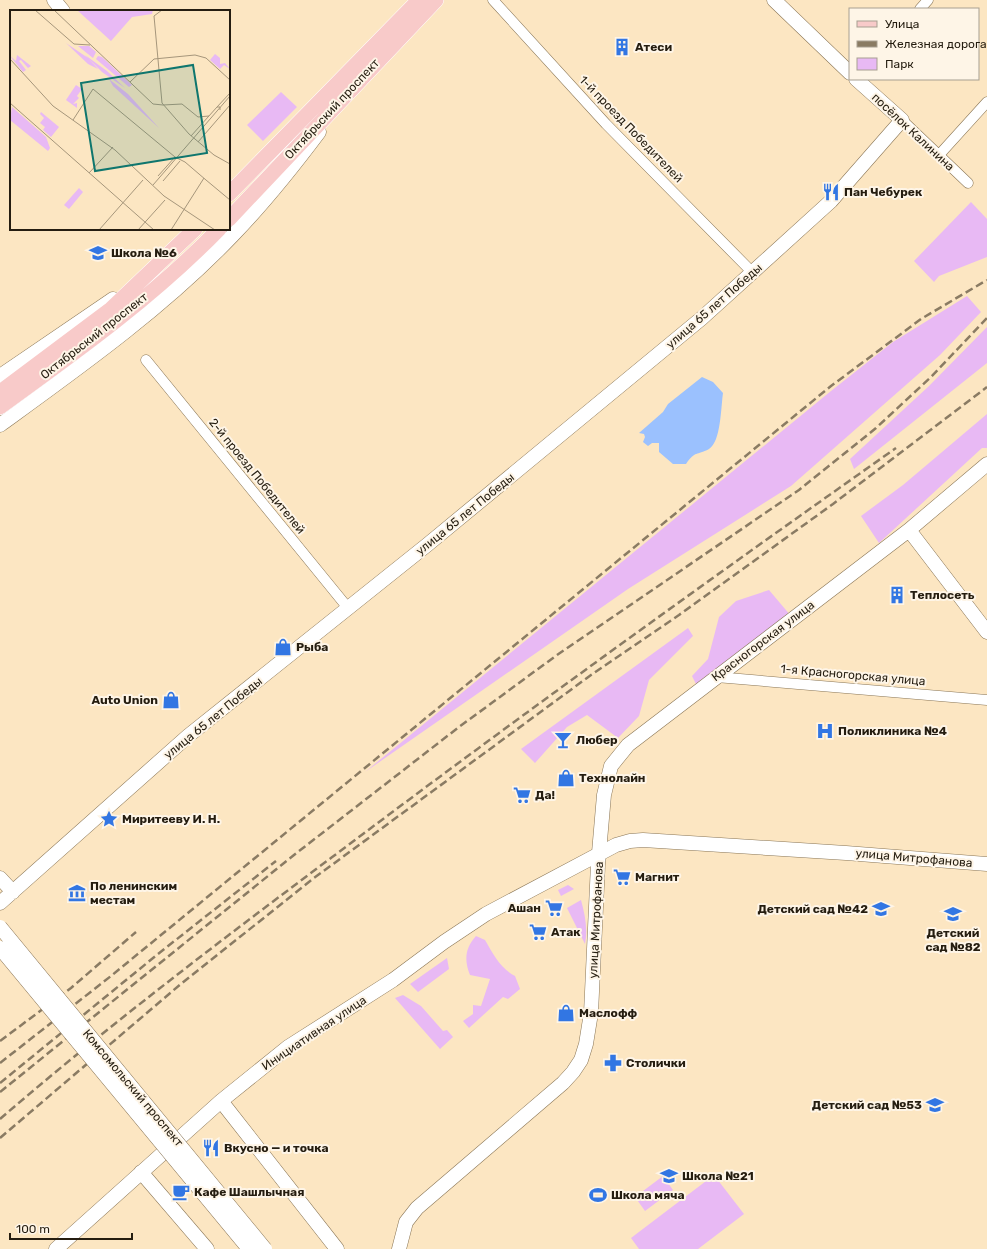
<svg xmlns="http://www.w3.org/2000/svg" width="987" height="1249" font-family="Rubik,sans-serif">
<rect width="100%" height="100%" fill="#fce6c2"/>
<!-- green -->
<path fill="#e8b9f4" d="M281 92 297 107 263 141 247 125Z
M971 202 987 219V257L939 276 934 282 914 261Z
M967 296 981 312 940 355 791 486 628 589 365 772 831 391 893 342Z
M987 327V363L854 469 850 459 929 386Z
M987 414V448H982L879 543 861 516 903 485Z
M769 590 791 616 698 688 692 676 708 659 719 617 736 601Z
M688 628 693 636 649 680 639 716 618 738 587 715 567 727 535 763 521 749Z
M568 885 574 889 561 896 558 890Z
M581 900C585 915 588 929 585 944L567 908Z
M476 936 485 940C493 954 501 969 515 976L520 989 508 999 503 997 469 1028 463 1021 473 1014V1005L481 1006 490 979 470 975C464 960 465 948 476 936Z
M447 958 449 969 418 992 410 984Z
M403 995 421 1006 443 1031 447 1030 453 1037 440 1049 395 998Z
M714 1175 744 1214 698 1249H639L631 1238Z
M663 1176 673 1190 645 1211 635 1197Z"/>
<!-- water -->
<path fill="#9bc1fe" d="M702 377 713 382 723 393C721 406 721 442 709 449 696 456 696 450 686 464H673L659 452V443H652L648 446 643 442 645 437 644 434 639 433 663 412 668 404Z"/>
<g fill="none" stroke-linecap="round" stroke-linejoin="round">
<!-- street casing -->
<g stroke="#8a7656" stroke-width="11">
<path id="street" d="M493 0 606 124 753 273
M920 9 928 0
M902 120 968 183
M939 155 987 102
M146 360 348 608
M716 677 987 700"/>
</g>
<!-- secondary casing -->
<g stroke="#8a7656" stroke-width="15">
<path id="secondary" d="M54 0 63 11
M774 0 850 73
M0 376 113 299
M0 425C80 367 163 308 232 236 263 204 292 168 319 132
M909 530 987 632
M0 878 13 892
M0 903 188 736 427 545 702 318 831 201 902 120 856 79
M221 1101 337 1249
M141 1172 207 1249
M56 1249 221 1101 288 1047 393 980 444 942 486 914 616 845 630 841 643 840 846 853 987 864
M399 1249 406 1222 417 1208 563 1083 573 1072 581 1060 586 1044 591 1013 598 864 604 795 611 766 628 745 909 530 987 464"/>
</g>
<!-- primary casing -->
<g stroke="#fff" stroke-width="16">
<path id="primary" d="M229 194 419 0
M229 219 436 0
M0 392 111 309 195 229
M0 407C76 352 153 297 219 229"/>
</g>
<!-- street -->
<use href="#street" stroke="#fff" stroke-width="10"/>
<!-- secondary -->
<use href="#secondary" stroke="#fff" stroke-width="14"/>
<!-- primary -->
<use href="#primary" stroke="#f8cac9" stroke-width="15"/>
<!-- rail -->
<path stroke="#8a7b63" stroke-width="2.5" stroke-dasharray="8 4" stroke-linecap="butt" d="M0 1041 71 988 136 932
M0 1063 111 976 831 386 921 319 987 280
M0 1083 158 954 276 861
M0 1092 294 855 459 727 557 655 799 490 876 428 931 377 987 318
M0 1119C117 1018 240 926 363 834 539 702 717 574 896 448
M0 1138 182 983 314 878 591 675 679 615 833 504 987 387"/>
<!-- secondary-bridge casing -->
<g stroke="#8a7656" stroke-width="15" stroke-linecap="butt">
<path id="secondary-bridge" d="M0 927 265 1249
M0 948 249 1249"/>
</g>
<!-- secondary-bridge -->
<use href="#secondary-bridge" stroke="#fff" stroke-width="14"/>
</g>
<!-- icons -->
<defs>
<g id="building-bare" transform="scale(1.38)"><path d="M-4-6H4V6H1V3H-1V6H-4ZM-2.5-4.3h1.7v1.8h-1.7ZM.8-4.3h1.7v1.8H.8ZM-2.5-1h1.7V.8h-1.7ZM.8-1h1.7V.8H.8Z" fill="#3276e3" stroke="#fef5e7" stroke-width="2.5" paint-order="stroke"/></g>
<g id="restaurant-bare" transform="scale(1.38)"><path d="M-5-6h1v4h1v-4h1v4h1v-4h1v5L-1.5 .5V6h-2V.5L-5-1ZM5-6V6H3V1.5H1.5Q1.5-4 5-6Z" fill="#3276e3" stroke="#fef5e7" stroke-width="2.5" paint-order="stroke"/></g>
<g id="school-bare" transform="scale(1.38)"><path d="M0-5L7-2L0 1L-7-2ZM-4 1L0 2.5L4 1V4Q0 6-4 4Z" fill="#3276e3" stroke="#fef5e7" stroke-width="2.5" paint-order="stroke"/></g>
<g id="shop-bare" transform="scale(1.38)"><path d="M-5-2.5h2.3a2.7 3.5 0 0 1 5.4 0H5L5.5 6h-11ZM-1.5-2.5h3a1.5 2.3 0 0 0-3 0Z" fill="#3276e3" stroke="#fef5e7" stroke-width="2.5" paint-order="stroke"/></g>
<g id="hospital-bare" transform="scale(1.38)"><path d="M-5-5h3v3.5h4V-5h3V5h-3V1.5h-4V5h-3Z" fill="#3276e3" stroke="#fef5e7" stroke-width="2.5" paint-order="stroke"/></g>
<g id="bar-bare" transform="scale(1.38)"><path d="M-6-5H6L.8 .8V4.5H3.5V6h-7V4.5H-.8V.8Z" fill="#3276e3" stroke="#fef5e7" stroke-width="2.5" paint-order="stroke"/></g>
<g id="supermarket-bare" transform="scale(1.38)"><path d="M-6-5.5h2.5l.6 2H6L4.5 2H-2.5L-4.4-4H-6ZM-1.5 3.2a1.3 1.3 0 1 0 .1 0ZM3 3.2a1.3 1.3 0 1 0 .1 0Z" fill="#3276e3" stroke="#fef5e7" stroke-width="2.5" paint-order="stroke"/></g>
<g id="sight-bare" transform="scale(1.38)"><path d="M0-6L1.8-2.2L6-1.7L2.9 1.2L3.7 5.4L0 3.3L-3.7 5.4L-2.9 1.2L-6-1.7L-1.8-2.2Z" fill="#3276e3" stroke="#fef5e7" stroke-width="2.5" paint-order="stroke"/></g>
<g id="museum-bare" transform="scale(1.38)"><path d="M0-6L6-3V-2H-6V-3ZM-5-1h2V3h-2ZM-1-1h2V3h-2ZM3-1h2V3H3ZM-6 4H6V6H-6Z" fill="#3276e3" stroke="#fef5e7" stroke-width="2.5" paint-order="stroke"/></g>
<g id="pharmacy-bare" transform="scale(1.38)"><path d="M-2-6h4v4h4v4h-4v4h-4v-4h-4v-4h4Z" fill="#3276e3" stroke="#fef5e7" stroke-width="2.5" paint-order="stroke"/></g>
<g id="cafe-bare" transform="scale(1.38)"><path d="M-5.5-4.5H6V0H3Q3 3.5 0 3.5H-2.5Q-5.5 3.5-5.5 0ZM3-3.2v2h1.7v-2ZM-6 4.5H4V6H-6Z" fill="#3276e3" stroke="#fef5e7" stroke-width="2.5" paint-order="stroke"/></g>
<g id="stadium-bare" transform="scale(1.38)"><path d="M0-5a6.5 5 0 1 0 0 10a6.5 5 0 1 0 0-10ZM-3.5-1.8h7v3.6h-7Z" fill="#3276e3" stroke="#fef5e7" stroke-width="2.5" paint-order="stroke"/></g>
</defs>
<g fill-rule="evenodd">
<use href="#building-bare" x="622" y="47"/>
<use href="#restaurant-bare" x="831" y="192"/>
<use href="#school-bare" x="98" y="253"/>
<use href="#building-bare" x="897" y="595"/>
<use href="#shop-bare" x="283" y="647"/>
<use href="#shop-bare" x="171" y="700"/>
<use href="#hospital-bare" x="825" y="731"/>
<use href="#bar-bare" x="563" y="740"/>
<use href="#shop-bare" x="566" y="778"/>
<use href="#supermarket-bare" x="522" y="795"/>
<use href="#sight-bare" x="109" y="819"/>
<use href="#supermarket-bare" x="622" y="877"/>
<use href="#museum-bare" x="77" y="893"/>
<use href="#supermarket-bare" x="554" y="908"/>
<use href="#school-bare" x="881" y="909"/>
<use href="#school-bare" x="953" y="914"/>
<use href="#supermarket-bare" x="538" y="932"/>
<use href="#shop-bare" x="566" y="1013"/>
<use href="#pharmacy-bare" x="613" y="1063"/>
<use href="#school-bare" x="935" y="1105"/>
<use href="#restaurant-bare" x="211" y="1148"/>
<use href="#school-bare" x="669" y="1176"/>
<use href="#cafe-bare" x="181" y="1192"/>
<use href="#stadium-bare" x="598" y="1195"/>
</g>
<g text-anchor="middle" stroke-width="4" stroke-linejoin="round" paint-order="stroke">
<!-- poi labels -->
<g font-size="12" font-weight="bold" fill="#251d10" stroke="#fef5e7" text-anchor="start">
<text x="635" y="51">Атеси</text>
<text x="844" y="196">Пан Чебурек</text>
<text x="111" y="257">Школа №6</text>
<text x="910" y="599">Теплосеть</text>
<text x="296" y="651">Рыба</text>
<text x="158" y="704" text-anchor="end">Auto Union</text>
<text x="838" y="735">Поликлиника №4</text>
<text x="576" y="744">Любер</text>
<text x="579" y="782">Технолайн</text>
<text x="535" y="799">Да!</text>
<text x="122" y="823">Миритееву И. Н.</text>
<text x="635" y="881">Магнит</text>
<text x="90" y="890">По ленинским<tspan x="90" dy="14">местам</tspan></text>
<text x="541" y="912" text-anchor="end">Ашан</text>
<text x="868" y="913" text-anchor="end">Детский сад №42</text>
<text x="551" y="936">Атак</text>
<text x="953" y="937" text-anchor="middle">Детский<tspan x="953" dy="14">сад №82</tspan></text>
<text x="579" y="1017">Маслофф</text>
<text x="626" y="1067">Столички</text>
<text x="922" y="1109" text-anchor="end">Детский сад №53</text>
<text x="224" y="1152">Вкусно — и точка</text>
<text x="682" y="1180">Школа №21</text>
<text x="194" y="1196">Кафе Шашлычная</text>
<text x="611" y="1199">Школа мяча</text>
</g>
<!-- street labels -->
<g font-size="12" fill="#251d10" stroke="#fef5e7">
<text transform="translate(332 109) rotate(-47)" y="4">Октябрьский проспект</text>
<text transform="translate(631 129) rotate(46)" y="4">1-й проезд Победителей</text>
<text transform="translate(913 132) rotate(43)" y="4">посёлок Калинина</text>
<text transform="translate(714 306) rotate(-41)" y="4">улица 65 лет Победы</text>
<text transform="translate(94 336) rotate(-38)" y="4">Октябрьский проспект</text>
<text transform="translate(257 476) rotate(51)" y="4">2-й проезд Победителей</text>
<text transform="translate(465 514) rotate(-39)" y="4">улица 65 лет Победы</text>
<text transform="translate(763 641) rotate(-37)" y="4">Красногорская улица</text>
<text transform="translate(853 675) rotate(5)" y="4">1-я Красногорская улица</text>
<text transform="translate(213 718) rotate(-39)" y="4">улица 65 лет Победы</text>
<text transform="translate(914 858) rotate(5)" y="4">улица Митрофанова</text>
<text transform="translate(596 920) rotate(-87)" y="4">улица Митрофанова</text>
<text transform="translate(314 1033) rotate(-34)" y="4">Инициативная улица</text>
<text transform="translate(133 1088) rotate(50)" y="4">Комсомольский проспект</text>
</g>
</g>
<!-- overview -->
<g transform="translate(10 10)">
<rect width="220" height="220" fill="#fce6c2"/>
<path d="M67 0H143L142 4 122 7 101 31ZM56 33 78 48 88 59 78 54ZM68 36H79L86 42 83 48ZM205 44 210 48V54L215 53 220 59 214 55 210 59 200 50ZM7 45 21 56 18 58 11 50 9 51 16 60 13 62 0 46 6 51ZM75 45 97 61 115 78 92 62ZM88 46 92 47 122 75 119 77 86 49ZM99 69 118 84 149 118 103 76ZM66 75 72 79 67 86 69 88 63 94 67 93V98L56 90ZM2 97 36 127 40 138 38 141 0 110ZM31 102 49 117 41 127 33 120 35 117 30 113 34 108 30 104ZM69 178 73 182 59 199 54 195Z" fill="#e8b9f4"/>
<path fill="none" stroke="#a6967b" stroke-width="1" d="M25 0 64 34 80 35M44 0 143 94 153 95M152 0 144 6 152 93 179 124 204 145 220 154M0 49 43 96 105 140 154 186 205 220M120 72 144 49 185 45 196 48 220 70M0 93 144 220M153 95 172 94 188 107 199 106M207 97 220 83M63 110 83 79 165 147M181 126 207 97H210V100M188 132 220 95M79 163 103 137M148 166 165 147 175 152 196 170M196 170 220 190M153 171 170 151M143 175 220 86M89 220 133 170M128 220 155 190M161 220 194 168"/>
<path fill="#0f766e" fill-opacity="0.15" stroke="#0f766e" stroke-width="2" d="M183 55 197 143 85 161 71 73Z"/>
<rect width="220" height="220" fill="none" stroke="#251d10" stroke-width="2"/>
</g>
<!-- legend -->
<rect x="849" y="8" width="130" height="72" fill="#fef5e7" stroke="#a79f91"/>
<rect x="857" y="21" width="20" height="6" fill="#f8cac9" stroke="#a79f91"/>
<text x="885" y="28" font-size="12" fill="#251d10">Улица</text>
<rect x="857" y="41" width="20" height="6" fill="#8a7b63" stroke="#a79f91"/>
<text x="885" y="48" font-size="12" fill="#251d10">Железная дорога</text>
<rect x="857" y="58" width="20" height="12" fill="#e8b9f4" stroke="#a79f91"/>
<text x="885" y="68" font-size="12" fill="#251d10">Парк</text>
<!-- scale -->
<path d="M10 1233v6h122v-6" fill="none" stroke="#251d10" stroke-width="2"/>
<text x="16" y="1233" font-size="12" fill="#251d10" stroke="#fef5e7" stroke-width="3" paint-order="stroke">100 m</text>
</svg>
